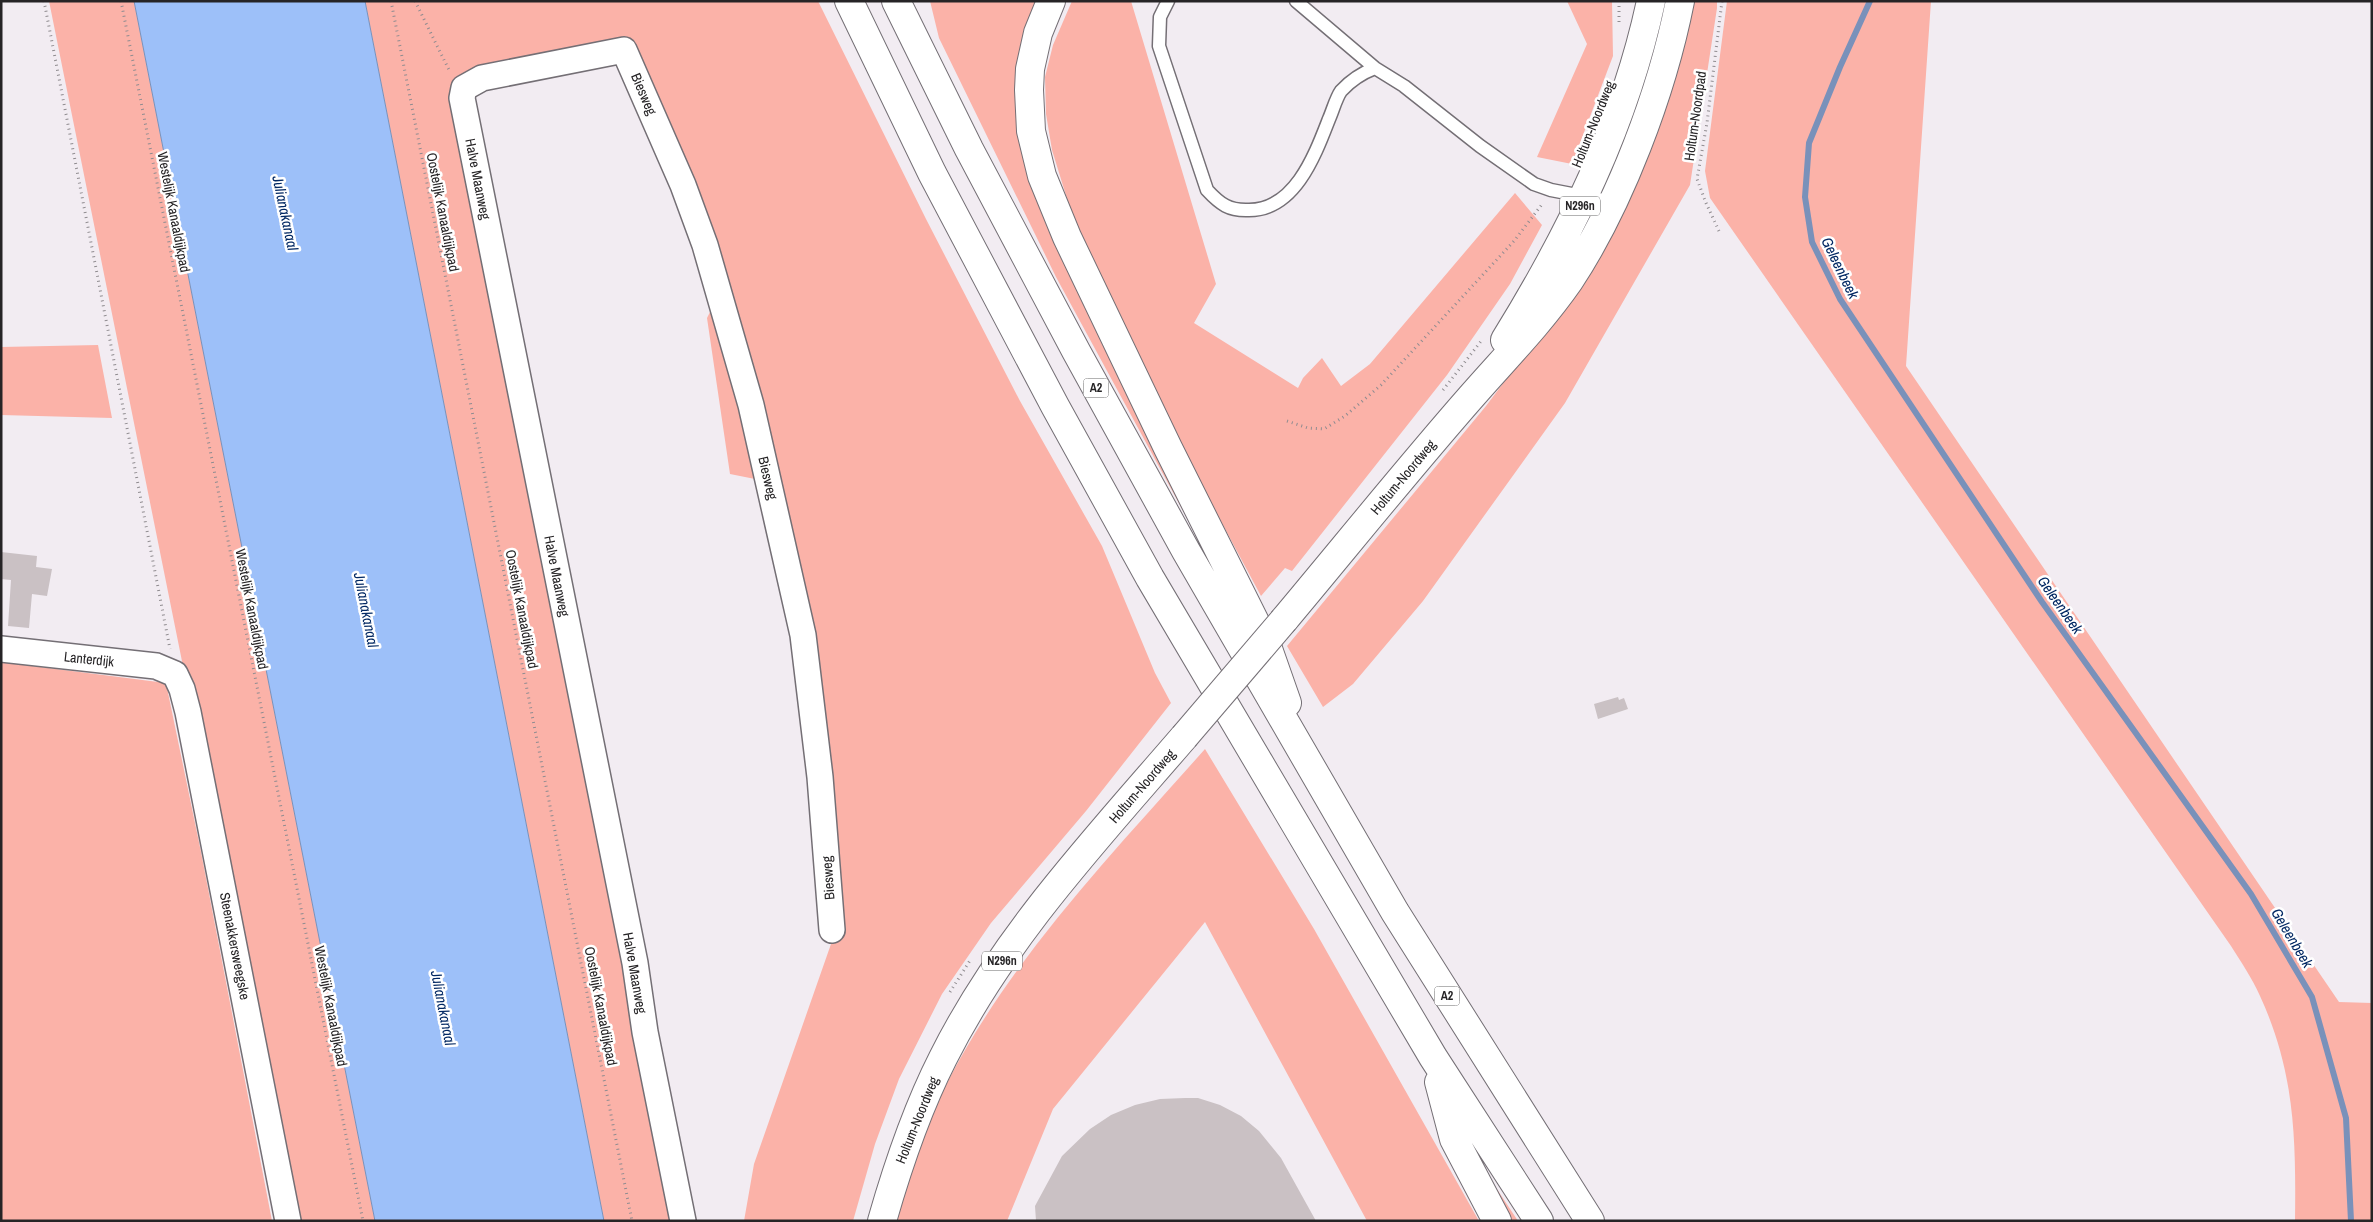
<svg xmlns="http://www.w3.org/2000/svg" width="2373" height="1222" font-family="'Archivo Narrow',sans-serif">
<rect width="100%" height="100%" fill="#f2ecf2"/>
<!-- green -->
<path fill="#fbb2a8" d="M49 1H134L375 1221H290L187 686Z
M365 1H818L926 219 1020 401 1102 546 1155 673 1171 703 1086 811 991 923 942 994 899 1079 875 1144 853 1221H744L754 1164 831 944 812 736 760 480 730 474 707 318 716 300 697 238 612 54 460 88 684 1221H604Z
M930 1H1043L1020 87 1191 518 1188 520 1056 277 939 38Z
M1072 1H1131L1216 284 1194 323 1298 388 1303 378 1322 358 1341 386 1370 364 1515 193 1542 225 1510 284 1447 375 1292 571 1285 568 1261 596 1093 283 1052 150 1046 114 1045 77 1053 45Z
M1567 1H1612L1613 56 1572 164 1537 157 1587 44Z
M1689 1H1717V8L1690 185 1565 403 1423 601 1353 684 1323 707 1287 646 1486 406 1580 281Z
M1727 1H1931L1906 366 2339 1002 2372 1003V1221H2295C2296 1139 2295 1072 2260 996 2252 978 2241 962 2231 946L1710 198 1705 171Z
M98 345 112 418 1 415V347Z
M1 662 166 683 201 852 272 1221H1Z
M1205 749 1314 929 1479 1221H1367L1205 922 1053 1109 1007 1221H896C910 1173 924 1127 947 1083 1012 957 1112 854 1205 749Z
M1471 1150 1518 1221H1510Z"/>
<!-- water -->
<path fill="#9dc0f9" stroke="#7991ba" d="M134 1H365L604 1221H375Z"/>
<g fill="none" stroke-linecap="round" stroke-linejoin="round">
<!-- stream -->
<path stroke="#7991ba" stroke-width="6" d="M1870 1 1840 67 1809 143 1805 197 1812 242 1840 299 2042 602 2251 894 2312 997 2346 1118 2351 1221"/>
</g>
<!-- building -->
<path fill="#cac1c4" d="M1 552 37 556 36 567 52 569 47 596 32 594 29 628 8 626 11 580 1 579Z
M1618 697 1619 700 1624 698 1628 709 1598 719 1594 704Z
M1185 1098H1198L1220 1105 1241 1116 1259 1131 1281 1158 1316 1221H1036L1035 1206 1062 1156 1090 1129 1111 1115 1135 1105 1160 1099Z"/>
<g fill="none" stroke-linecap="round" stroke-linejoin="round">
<!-- service casing -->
<g stroke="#746f75" stroke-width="15">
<path id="service" d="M1168 1 1160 17 1159 46 1207 190C1220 204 1229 211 1249 210 1295 210 1315 155 1329 119 1333 110 1336 98 1341 91 1351 80 1362 73 1375 68
M1296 1 1375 68 1404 86 1480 146 1534 184 1551 190 1613 202"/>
</g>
<!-- minor casing -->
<g stroke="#746f75" stroke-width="28">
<path id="minor" d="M1 649 156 666 175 674 182 689 188 712 288 1221
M683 1221 645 1032 635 963 462 98 464 88 482 78 624 50 683 185 705 245 751 405 803 635 820 777 832 930"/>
</g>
<!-- primary casing -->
<g stroke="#746f75" stroke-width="30">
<path id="primary" d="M1505 340C1570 235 1625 123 1651 1
M1284 620C1346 546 1407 470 1471 397 1505 358 1539 324 1569 281 1620 204 1662 92 1680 1
M882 1221C898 1165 917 1109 943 1058 1003 938 1097 838 1184 737"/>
</g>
<!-- motorway casing -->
<g stroke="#746f75" stroke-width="30">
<path id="motorway" d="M849 1 932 173 1055 406 1150 578 1433 1057 1539 1221
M896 1 969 149 1076 351 1186 551 1395 912 1590 1221
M1051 1 1038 33 1030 69 1029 90 1031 131 1042 176 1067 237 1168 448 1267 646 1287 703
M1439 1082 1454 1139 1497 1221"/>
</g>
<!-- path -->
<path stroke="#908c90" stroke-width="3" stroke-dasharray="1 4" stroke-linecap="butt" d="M44 1 170 649
M121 1 363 1221
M391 1 632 1221
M415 1 450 72
M1619 1V26
M1719 231 1706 203 1697 179 1707 123 1722 1
M1443 390 1482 340
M1287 421 1308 428 1324 429 1345 416 1381 385 1514 241 1543 203
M950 992 971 959"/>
<!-- service -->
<use href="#service" stroke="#fff" stroke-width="12"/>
<!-- minor -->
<use href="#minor" stroke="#fff" stroke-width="25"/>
<!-- primary -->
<use href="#primary" stroke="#fff" stroke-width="28"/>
<!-- motorway -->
<use href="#motorway" stroke="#fff" stroke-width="28"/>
<!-- primary-bridge casing -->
<g stroke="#746f75" stroke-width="30" stroke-linecap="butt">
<path id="primary-bridge" d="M1184 737 1284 620"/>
</g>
<!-- primary-bridge -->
<use href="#primary-bridge" stroke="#fff" stroke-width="28"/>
</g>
<g text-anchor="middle" stroke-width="5" stroke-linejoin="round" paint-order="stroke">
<!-- shield labels -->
<g fill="#fff" stroke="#676667" stroke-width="1">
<rect x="1560" y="196.5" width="40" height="19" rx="4"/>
<rect x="1083.5" y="378.5" width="25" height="19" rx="4"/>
<rect x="982" y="951.5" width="40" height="19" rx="4"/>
<rect x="1434.5" y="986.5" width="25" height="19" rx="4"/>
</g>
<g font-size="12" font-weight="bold" fill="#262426">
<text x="1580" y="210">N296n</text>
<text x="1096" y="392">A2</text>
<text x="1002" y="965">N296n</text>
<text x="1447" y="1000">A2</text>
</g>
<!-- street labels -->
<g font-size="14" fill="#262426" stroke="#fff">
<text transform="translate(644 94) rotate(67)" y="5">Biesweg</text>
<text transform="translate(1695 116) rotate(-82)" y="5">Holtum-Noordpad</text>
<text transform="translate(1593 124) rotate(-68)" y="5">Holtum-Noordweg</text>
<text transform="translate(478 179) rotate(79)" y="5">Halve Maanweg</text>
<text transform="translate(174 212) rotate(79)" y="5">Westelijk Kanaaldijkpad</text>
<text transform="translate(443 212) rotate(79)" y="5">Oostelijk Kanaaldijkpad</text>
<text transform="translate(1403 477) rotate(-50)" y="5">Holtum-Noordweg</text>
<text transform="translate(768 478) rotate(77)" y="5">Biesweg</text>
<text transform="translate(557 576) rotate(79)" y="5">Halve Maanweg</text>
<text transform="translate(252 609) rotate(79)" y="5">Westelijk Kanaaldijkpad</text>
<text transform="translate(522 609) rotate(79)" y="5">Oostelijk Kanaaldijkpad</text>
<text transform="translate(89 659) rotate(6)" y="5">Lanterdijk</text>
<text transform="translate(1142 786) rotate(-49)" y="5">Holtum-Noordweg</text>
<text transform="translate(828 878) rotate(-94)" y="5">Biesweg</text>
<text transform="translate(235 946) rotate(79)" y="5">Steenakkersweegske</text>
<text transform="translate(635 973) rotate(80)" y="5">Halve Maanweg</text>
<text transform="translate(331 1006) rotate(79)" y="5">Westelijk Kanaaldijkpad</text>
<text transform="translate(601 1006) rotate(79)" y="5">Oostelijk Kanaaldijkpad</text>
<text transform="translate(917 1120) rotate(-68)" y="5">Holtum-Noordweg</text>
</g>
<!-- water labels -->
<g font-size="15" font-style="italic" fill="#022863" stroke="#fff">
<text transform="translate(285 213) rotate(78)" y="5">Julianakanaal</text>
<text transform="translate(1840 268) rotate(64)" y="5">Geleenbeek</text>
<text transform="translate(2060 605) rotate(55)" y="5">Geleenbeek</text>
<text transform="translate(366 610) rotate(79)" y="5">Julianakanaal</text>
<text transform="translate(2292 938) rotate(59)" y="5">Geleenbeek</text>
<text transform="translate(443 1008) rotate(79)" y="5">Julianakanaal</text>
</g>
</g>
<!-- border -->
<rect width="2373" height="1222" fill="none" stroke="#262426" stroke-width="5"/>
</svg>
